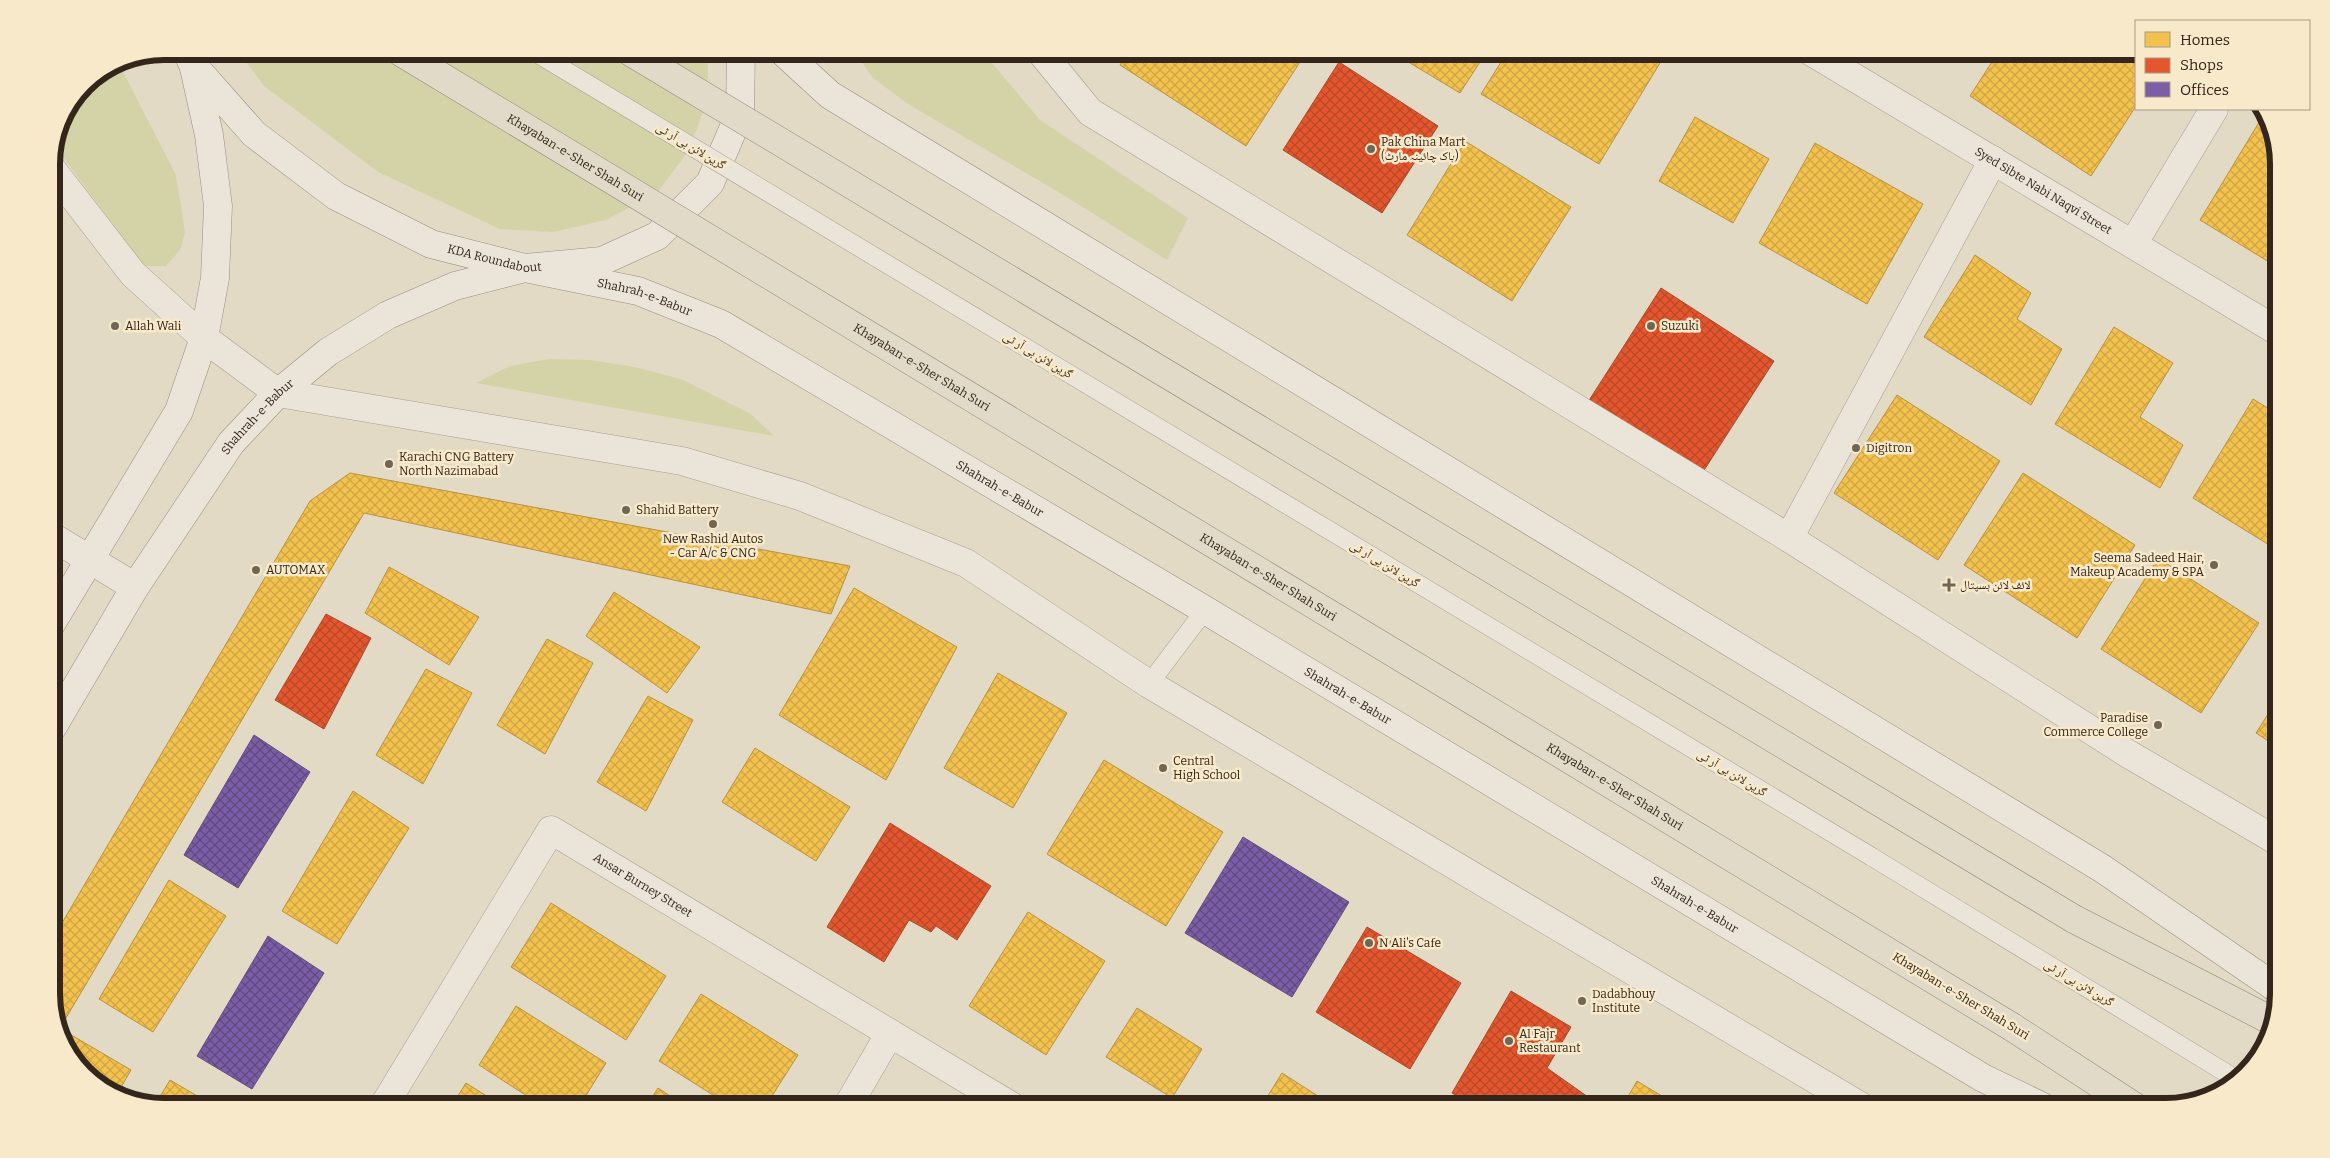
<svg xmlns="http://www.w3.org/2000/svg" width="2330" height="1158" font-family="Bitter,'Noto Naskh Arabic',serif">
<defs>
<pattern id="homes-cross-hatch" width="8" height="8" patternUnits="userSpaceOnUse" patternTransform="scale(1.25)"><rect width="8" height="8" fill="#f2c14e"/><path d="M0 0l8 8M0 8l8-8" fill="none" stroke="#d0a644"/></pattern>
<pattern id="shops-cross-hatch" width="8" height="8" patternUnits="userSpaceOnUse" patternTransform="scale(1.25)"><rect width="8" height="8" fill="#e4572e"/><path d="M0 0l8 8M0 8l8-8" fill="none" stroke="#ba4826"/></pattern>
<pattern id="offices-cross-hatch" width="8" height="8" patternUnits="userSpaceOnUse" patternTransform="scale(1.25)"><rect width="8" height="8" fill="#7b5ea7"/><path d="M0 0l8 8M0 8l8-8" fill="none" stroke="#60497f"/></pattern>
</defs>
<rect width="100%" height="100%" fill="#e3dac6"/>
<!-- green -->
<path fill="#d4d3a7" d="M238 51H707L708 71 705 107 689 150 657 193 606 220 553 232 500 229 378 172 264 86Z
M854 51H982L1040 120 1188 218 1167 260 1065 196 908 104 873 78Z
M118 62 176 175 185 233 180 250 166 266H144L54 145 60 120 84 84Z
M549 359 590 360 635 367 681 379 751 414 774 436 476 383 510 366Z"/>
<!-- homes -->
<path fill="url(#homes-cross-hatch)" stroke="#b9923e" d="M1129 51H1307L1246 146 1120 65Z
M1390 51H1487L1460 93Z
M1508 51H1664L1666 53 1599 164 1481 94Z
M1999 51H2136V106L2091 176 1970 96Z
M2264 114 2279 157V268L2200 220Z
M1695 117 1769 159 1733 223 1659 181Z
M1465 141 1571 207 1512 301 1407 235Z
M1815 143 1923 204 1867 304 1759 243Z
M1975 255 2031 293 2017 319 2062 349 2031 405 1924 337Z
M2114 327 2173 363 2140 417 2183 445 2160 488 2055 424Z
M1897 395 2000 461 1938 560 1834 493Z
M2253 399 2279 415V551L2193 498Z
M350 473 850 566 831 614 364 513 66 1018 55 1011 52 1002V940L310 501Z
M2023 473 2135 545 2077 638 1964 565Z
M2158 558 2259 623 2201 713 2101 649Z
M389 567 479 617 449 665 365 613Z
M854 588 957 647 886 780 779 715Z
M614 592 700 647 667 693 586 636Z
M547 639 593 663 545 754 497 725Z
M426 669 472 693 423 784 376 755Z
M998 673 1067 713 1013 808 944 768Z
M648 696 693 720 646 811 597 782Z
M2279 697V748L2256 733Z
M755 748 850 807 816 861 722 802Z
M1104 760 1223 832 1166 926 1047 854Z
M353 791 409 828 337 944 282 911Z
M169 880 226 916 153 1032 99 999Z
M551 903 666 976 626 1040 511 967Z
M1028 912 1105 961 1046 1055 969 1006Z
M701 994 798 1055 765 1107H732L659 1061Z
M516 1006 606 1063 579 1107H544L479 1065Z
M1137 1008 1202 1049 1172 1098 1106 1057Z
M61 1029 131 1070 116 1096 70 1057Z
M1282 1073 1335 1107H1261Z
M170 1080 216 1107 155 1105Z
M1637 1081 1680 1107H1622Z
M466 1083 504 1107H451Z
M658 1088 687 1107H646Z"/>
<!-- shops -->
<path fill="url(#shops-cross-hatch)" stroke="#af4828" d="M1339 62 1438 126 1382 213 1283 150Z
M1661 288 1774 361 1701 475 1588 402Z
M326 614 371 638 324 729 275 700Z
M890 823 991 886 957 940 936 926 931 932 909 920 884 962 827 927Z
M1367 927 1461 983 1410 1069 1316 1012Z
M1511 991 1571 1027 1547 1068 1588 1097 1582 1107H1475L1452 1093Z"/>
<!-- offices -->
<path fill="url(#offices-cross-hatch)" stroke="#664d7d" d="M254 735 310 772 238 888 184 855Z
M1243 837 1349 902 1292 997 1185 933Z
M268 936 324 973 252 1089 197 1056Z"/>
<g fill="none" stroke-linecap="round" stroke-linejoin="round">
<!-- service casing -->
<g stroke="#a79e90" stroke-width="19">
<path id="service" d="M1149 684 1205 610
M1872 857 2236 1079"/>
</g>
<!-- minor casing -->
<g stroke="#a79e90" stroke-width="29">
<g id="minor">
<path d="M1040 51 1090 112 1789 538 2130 755 2279 842"/>
<path id="s1" d="M1810 51 2279 332"/>
<path d="M51 168 133 274 204 338 278 393 682 461 800 496 966 563 1149 684 1862 1107"/>
<path d="M2133 244 2214 109"/>
<path d="M1789 538 1993 160"/>
<path id="s2" d="M383 1107 551 830 1013 1107"/>
<path d="M847 1107 890 1033"/>
</g>
</g>
<!-- tertiary casing -->
<g stroke="#a79e90" stroke-width="29">
<path id="tertiary" d="M51 536 135 587"/>
</g>
<!-- secondary casing -->
<g stroke="#978e80" stroke-width="29">
<g id="secondary">
<path id="s3" d="M187 51 193 65 254 134 336 196 431 244 525 268 602 261 657 236 710 183 740 113 741 51"/>
<path d="M782 51 830 95 2103 869 2279 990"/>
<path d="M51 624 179 411 204 338 215 278 218 206 209 135 194 68"/>
<path id="s4" d="M52 728 135 587 231 443 278 393 328 352 388 315 455 286 525 268 638 291 721 324 1205 610 1983 1078 2043 1107"/>
</g>
</g>
<!-- primary casing -->
<g stroke="#8c8477" stroke-width="29">
<path id="primary" d="M2074 919 2272 1021
M2012 1027 2135 1107"/>
</g>
<!-- service -->
<use href="#service" stroke="#eae4d9" stroke-width="18"/>
<!-- minor -->
<use href="#minor" stroke="#eae4d9" stroke-width="28"/>
<!-- tertiary -->
<use href="#tertiary" stroke="#eae4d9" stroke-width="28"/>
<!-- secondary -->
<use href="#secondary" stroke="#eae4d9" stroke-width="28"/>
<!-- primary -->
<use href="#primary" stroke="#e2dac9" stroke-width="28"/>
<!-- service-bridge casing -->
<g stroke="#a79e90" stroke-width="19" stroke-linecap="butt">
<path id="service-bridge" d="M533 51 1872 857"/>
</g>
<!-- primary-bridge casing -->
<g stroke="#8c8477" stroke-width="29" stroke-linecap="butt">
<g id="primary-bridge">
<path id="s5" d="M399 51 2012 1027"/>
<path d="M629 51 2074 919"/>
</g>
</g>
<!-- service-bridge -->
<use href="#service-bridge" stroke="#eae4d9" stroke-width="18"/>
<!-- primary-bridge -->
<use href="#primary-bridge" stroke="#e2dac9" stroke-width="28"/>
</g>
<!-- markers -->
<g fill="#716556" stroke="#f7e9c9" stroke-width="2">
<circle cx="1371" cy="149" r="5"/>
<circle cx="115" cy="326" r="5"/>
<circle cx="1651" cy="326" r="5"/>
<circle cx="1856" cy="448" r="5"/>
<circle cx="389" cy="464" r="5"/>
<circle cx="626" cy="510" r="5"/>
<circle cx="713" cy="524" r="5"/>
<circle cx="2214" cy="565" r="5"/>
<circle cx="256" cy="570" r="5"/>
<path d="M1946.5 577.5h5v5h5v5h-5v5h-5v-5h-5v-5h5z"/>
<circle cx="2158" cy="725" r="5"/>
<circle cx="1163" cy="768" r="5"/>
<circle cx="1369" cy="943" r="5"/>
<circle cx="1582" cy="1001" r="5"/>
<circle cx="1509" cy="1041" r="5"/>
</g>
<g text-anchor="middle" stroke-width="5" stroke-linejoin="round" paint-order="stroke">
<!-- poi labels -->
<g font-size="12" fill="#34261a" stroke="#f7e9c9" text-anchor="start">
<text x="1381" y="146">Pak China Mart<tspan x="1381" dy="14">(پاک چائینہ مارٹ)</tspan></text>
<text x="125" y="330">Allah Wali</text>
<text x="1661" y="330">Suzuki</text>
<text x="1866" y="452">Digitron</text>
<text x="399" y="461">Karachi CNG Battery<tspan x="399" dy="14">North Nazimabad</tspan></text>
<text x="636" y="514">Shahid Battery</text>
<text x="713" y="543" text-anchor="middle">New Rashid Autos<tspan x="713" dy="14">- Car A/c &amp; CNG</tspan></text>
<text x="2204" y="562" text-anchor="end">Seema Sadeed Hair,<tspan x="2204" dy="14">Makeup Academy &amp; SPA</tspan></text>
<text x="266" y="574">AUTOMAX</text>
<text x="1960" y="589">لائف لائن ہسپتال</text>
<text x="2148" y="722" text-anchor="end">Paradise<tspan x="2148" dy="14">Commerce College</tspan></text>
<text x="1173" y="765">Central<tspan x="1173" dy="14">High School</tspan></text>
<text x="1379" y="947">N Ali's Cafe</text>
<text x="1592" y="998">Dadabhouy<tspan x="1592" dy="14">Institute</tspan></text>
<text x="1519" y="1038">Al Fajr<tspan x="1519" dy="14">Restaurant</tspan></text>
</g>
<!-- street labels -->
<g font-size="12" fill="#34261a" stroke="#f7e9c9">
<text transform="translate(691 146) rotate(31)" y="4">گرین لائن بی آر ٹی</text>
<text dy="4" stroke="none"><textPath href="#s5" startOffset="206">Khayaban-e-Sher Shah Suri</textPath></text>
<text dy="4" stroke="none"><textPath href="#s1" startOffset="272">Syed Sibte Nabi Naqvi Street</textPath></text>
<text dy="4" stroke="none"><textPath href="#s3" startOffset="382">KDA Roundabout</textPath></text>
<text dy="4" stroke="none"><textPath href="#s4" startOffset="809">Shahrah-e-Babur</textPath></text>
<text transform="translate(1038 355) rotate(31)" y="4">گرین لائن بی آر ٹی</text>
<text dy="4" stroke="none"><textPath href="#s5" startOffset="611">Khayaban-e-Sher Shah Suri</textPath></text>
<text dy="4" stroke="none"><textPath href="#s4" startOffset="374">Shahrah-e-Babur</textPath></text>
<text dy="4" stroke="none"><textPath href="#s4" startOffset="1214">Shahrah-e-Babur</textPath></text>
<text transform="translate(1385 564) rotate(31)" y="4">گرین لائن بی آر ٹی</text>
<text dy="4" stroke="none"><textPath href="#s5" startOffset="1016">Khayaban-e-Sher Shah Suri</textPath></text>
<text dy="4" stroke="none"><textPath href="#s4" startOffset="1619">Shahrah-e-Babur</textPath></text>
<text transform="translate(1732 773) rotate(31)" y="4">گرین لائن بی آر ٹی</text>
<text dy="4" stroke="none"><textPath href="#s5" startOffset="1421">Khayaban-e-Sher Shah Suri</textPath></text>
<text dy="4" stroke="none"><textPath href="#s2" startOffset="431">Ansar Burney Street</textPath></text>
<text dy="4" stroke="none"><textPath href="#s4" startOffset="2024">Shahrah-e-Babur</textPath></text>
<text transform="translate(2079 983) rotate(31)" y="4">گرین لائن بی آر ٹی</text>
<text transform="translate(1961 996) rotate(31)" y="4">Khayaban-e-Sher Shah Suri</text>
</g>
</g>
<!-- crop -->
<path d="M0 0H2330V1158H0ZM164 60H2166A104 104 0 0 1 2270 164V994A104 104 0 0 1 2166 1098H164A104 104 0 0 1 60 994V164A104 104 0 0 1 164 60Z" fill="#f7e9c9" fill-rule="evenodd"/>
<path fill="none" stroke="#34261a" stroke-width="6" d="M164 60H2166A104 104 0 0 1 2270 164V994A104 104 0 0 1 2166 1098H164A104 104 0 0 1 60 994V164A104 104 0 0 1 164 60Z"/>
<!-- legend -->
<rect x="2135" y="20" width="175" height="90" fill="#f7e9c9" stroke="#a99b83"/>
<rect x="2145" y="32" width="25" height="15" fill="#f2c14e" stroke="#a99b83"/>
<text x="2180" y="45" font-size="15" fill="#34261a">Homes</text>
<rect x="2145" y="58" width="25" height="15" fill="#e4572e" stroke="#a99b83"/>
<text x="2180" y="70" font-size="15" fill="#34261a">Shops</text>
<rect x="2145" y="82" width="25" height="15" fill="#7b5ea7" stroke="#a99b83"/>
<text x="2180" y="95" font-size="15" fill="#34261a">Offices</text>
</svg>
